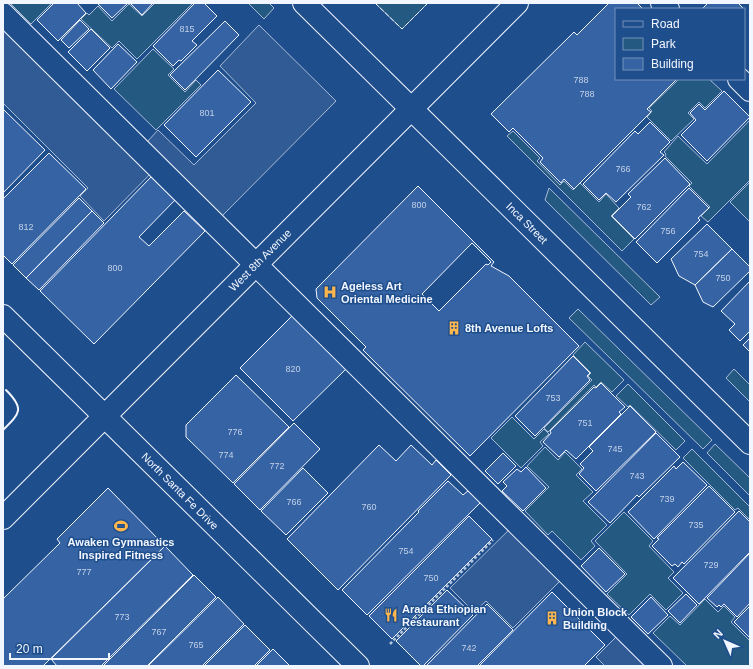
<svg xmlns="http://www.w3.org/2000/svg" width="753" height="669" font-family="Arial,sans-serif">
<rect width="100%" height="100%" fill="#1f4e8c"/>
<!-- green -->
<path fill="#245a82" stroke="#a8bbd7" d="M10 3H52L31 24Z
M155 3H193L137 59 119 41 112 48 81 19 87 13 89 15 98 6 112 21 129 4 142 16Z
M248 3H269L274 8 264 19Z
M375 3H428L402 29Z
M153 49 174 69 168 75 185 92 196 80 201 85 156 130 114 89Z
M679 79H709L722 91 705 108 699 102 688 113 694 119 671 141 647 117 652 111 649 108Z
M750 120V180L708 222 701 216 710 207 689 186 692 183 665 156 666 154 664 152 678 136 707 164Z
M513 131 540 158 537 161 560 185 564 181 573 190 580 183 599 202 606 194 619 208 611 216 634 239 622 251 507 136Z
M750 182V222L730 202Z
M549 188 660 297 651 305 545 200Z
M578 309 712 440 703 449 569 318Z
M585 342 624 380 612 392 601 382 596 387 594 385 548 432 544 428 592 380 588 376 591 373 573 355Z
M734 369 750 385V402L726 378Z
M628 384 685 441 676 450 630 405 628 407 616 396Z
M512 417 534 439 544 429 549 434 540 442 543 446 521 468 491 438Z
M715 444 750 478V496L707 453Z
M545 447 558 460 565 452 582 469 576 475 593 492 583 501 607 525 591 541 595 546 581 560 552 531 548 535 525 511 549 487 527 466Z
M692 449 750 507V520L738 508 735 510 683 458Z
M624 512 653 541 649 546 674 572 668 578 683 593 666 610 650 594 629 615 607 594 627 574 595 541Z
M705 599 718 612 724 606 735 617 731 622 750 641V666H687L653 633 670 616 680 625Z"/>
<!-- parking -->
<path fill="#305b95" stroke="#a8bbd7" d="M3 8 160 164 104 221 80 196 88 188 3 103Z
M259 25 336 101 222 216 147 142 158 130 194 165 256 103 220 66Z
M519 520 570 571 513 628 486 601 474 612 450 588Z
M625 628 663 666H605L596 657Z"/>
<!-- building -->
<path fill="#3563a3" stroke="#f2f6ff" fill-rule="evenodd" d="M54 3H77L86 13 58 41 37 20Z
M100 3H128L112 18 98 4Z
M130 3H153L142 15Z
M195 3H204L217 16 192 41 197 45 181 61 179 60 173 66 153 46Z
M609 3H637L643 9H616V79H677L647 109 651 112 574 189 564 179 561 183 540 162 543 158 513 128 509 132 491 114 574 32 577 35Z
M708 3H738L744 9H702Z
M80 20 89 29 69 48 61 40Z
M225 21 239 35 185 90 170 75Z
M91 29 110 48 87 71 68 52Z
M118 44 137 62 111 89 93 70Z
M218 70 251 102 196 157 164 125Z
M724 91 750 117 707 161 681 135 696 120 690 113 699 104 705 110Z
M3 109 45 150 3 193Z
M650 122 670 142 660 152 664 155 616 202 606 193 599 200 583 184 635 131 638 134Z
M49 153 86 189 12 264 3 255V199Z
M665 158 690 184 635 239 612 216 631 197 628 194Z
M151 177 175 200 139 237 149 246 184 211 205 231 94 344 40 291Z
M418 186 494 262 491 266 509 276 579 346 470 456 363 350 366 347 317 298 316 289ZM472 243 491 262 488 265 486 264 439 311 422 294Z
M689 188 709 208 698 218 700 220 657 263 636 242Z
M79 198 92 211 26 278 13 265Z
M92 211 104 223 39 290 26 278Z
M707 224 732 249 695 285 679 276 671 259Z
M732 249 750 267V271L713 307 703 302 695 285Z
M750 281V331L740 341 729 330 735 324 721 311Z
M292 316 346 369 293 421 240 368Z
M750 338V352L743 345Z
M573 356 590 373 587 376 590 380 535 436 515 416Z
M236 375 289 427 233 483 186 437V425Z
M601 383 625 407 619 412 621 414 576 459 566 450 559 457 543 442 551 433 550 431 594 387 596 388Z
M630 406 656 432 596 491 579 474 584 468 580 464 593 451 589 447Z
M294 423 320 449 260 510 234 484Z
M656 433 680 457 639 497 637 495 610 523 588 502Z
M379 445 396 461 411 445 432 465 436 460 451 475 338 590 287 539Z
M503 453 516 466 498 484 485 471Z
M683 462 707 485 654 539 628 512 674 466 676 469Z
M526 467 546 488 523 511 502 491 507 486 503 482 517 469 521 472Z
M303 468 328 493 286 535 261 511Z
M448 481 463 495 469 490 481 502 367 615 342 590 419 512 418 511Z
M709 486 735 512 684 564 682 562 678 567 675 564 672 566 652 546 659 539 657 538Z
M108 488 165 546 43 666H3V599L60 543 57 539Z
M739 511 750 522V552L699 604 673 578Z
M469 516 492 539 392 639 369 616Z
M165 546 193 575 101 666H57L51 659Z
M599 548 625 574 606 592 581 566Z
M750 553V603L737 617 724 604 721 607 719 605 717 607 707 598Z
M194 575 216 597 147 666H103Z
M447 590 473 615 423 666H421L396 641Z
M552 592 605 645 584 666H479Z
M686 594 697 605 680 623 668 611Z
M218 597 244 624 202 666H148Z
M651 597 668 615 648 634 631 617Z
M487 604 513 630 477 666H426Z
M750 606V638L734 622Z
M245 625 270 650 254 666H204Z
M273 649 290 666H256Z"/>
<g fill="none" stroke-linecap="round" stroke-linejoin="round">
<!-- minor casing -->
<g stroke="#f2f6ff" stroke-width="24">
<path id="minor" d="M304 3 750 443
M662 3 668 9
M3 14 661 666
M739 79 750 90"/>
</g>
<!-- major casing -->
<g stroke="#f2f6ff" stroke-width="24">
<path id="major" d="M3 316 358 666
M3 518 517 3"/>
</g>
<!-- path -->
<path stroke="#b3c4dc" stroke-width="2.5" stroke-dasharray="3 2" stroke-linecap="butt" d="M390 644 493 540"/>
<!-- minor -->
<use href="#minor" stroke="#1f4e8c" stroke-width="22"/>
<!-- major -->
<use href="#major" stroke="#1f4e8c" stroke-width="22"/>
<!-- fence -->
<path stroke="#f2f6ff" stroke-width="1" stroke-dasharray="5 2" stroke-linecap="butt" d="M375 3 402 29 428 3"/>
<!-- wall -->
<path stroke="#f2f6ff" stroke-width="2" d="M3 430C20 413 25 409 6 390"/>
</g>
<!-- icons -->
<defs>
<g id="hospital-bare" transform="scale(1.08)"><path d="M-5-5h3v3.5h4V-5h3V5h-3V1.5h-4V5h-3Z" fill="#ffb74d" stroke="#1f4e8c" stroke-width="2.5" paint-order="stroke"/></g>
<g id="building-bare" transform="scale(1.08)"><path d="M-4-6H4V6H1V3H-1V6H-4ZM-2.5-4.3h1.7v1.8h-1.7ZM.8-4.3h1.7v1.8H.8ZM-2.5-1h1.7V.8h-1.7ZM.8-1h1.7V.8H.8Z" fill="#ffb74d" stroke="#1f4e8c" stroke-width="2.5" paint-order="stroke"/></g>
<g id="stadium-bare" transform="scale(1.08)"><path d="M0-5a6.5 5 0 1 0 0 10a6.5 5 0 1 0 0-10ZM-3.5-1.8h7v3.6h-7Z" fill="#ffb74d" stroke="#1f4e8c" stroke-width="2.5" paint-order="stroke"/></g>
<g id="restaurant-bare" transform="scale(1.08)"><path d="M-5-6h1v4h1v-4h1v4h1v-4h1v5L-1.5 .5V6h-2V.5L-5-1ZM5-6V6H3V1.5H1.5Q1.5-4 5-6Z" fill="#ffb74d" stroke="#1f4e8c" stroke-width="2.5" paint-order="stroke"/></g>
</defs>
<g fill-rule="evenodd">
<use href="#hospital-bare" x="330" y="292"/>
<use href="#building-bare" x="454" y="328"/>
<use href="#stadium-bare" x="121" y="526"/>
<use href="#restaurant-bare" x="391" y="615"/>
<use href="#building-bare" x="552" y="618"/>
</g>
<g text-anchor="middle" stroke-width="3" stroke-linejoin="round" paint-order="stroke">
<!-- number labels -->
<g font-size="9" fill="#c3d1e8">
<text x="187" y="32">815</text>
<text x="581" y="83">788</text>
<text x="587" y="97">788</text>
<text x="207" y="116">801</text>
<text x="623" y="172">766</text>
<text x="419" y="208">800</text>
<text x="644" y="210">762</text>
<text x="26" y="230">812</text>
<text x="668" y="234">756</text>
<text x="701" y="257">754</text>
<text x="115" y="271">800</text>
<text x="723" y="281">750</text>
<text x="293" y="372">820</text>
<text x="553" y="401">753</text>
<text x="585" y="426">751</text>
<text x="235" y="435">776</text>
<text x="615" y="452">745</text>
<text x="226" y="458">774</text>
<text x="277" y="469">772</text>
<text x="637" y="479">743</text>
<text x="667" y="502">739</text>
<text x="294" y="505">766</text>
<text x="369" y="510">760</text>
<text x="696" y="528">735</text>
<text x="406" y="554">754</text>
<text x="711" y="568">729</text>
<text x="84" y="575">777</text>
<text x="431" y="581">750</text>
<text x="122" y="620">773</text>
<text x="159" y="635">767</text>
<text x="196" y="648">765</text>
<text x="469" y="651">742</text>
</g>
<!-- street labels -->
<g font-size="11" fill="#f2f6ff" stroke="#1f4e8c">
<text transform="translate(527 223) rotate(45)" y="4">Inca Street</text>
<text transform="translate(260 260) rotate(-45)" y="4">West 8th Avenue</text>
<text transform="translate(180 491) rotate(45)" y="4">North Santa Fe Drive</text>
</g>
<!-- poi labels -->
<g font-size="11" font-weight="bold" fill="#f2f6ff" stroke="#1f4e8c" text-anchor="start">
<text x="341" y="290">Ageless Art<tspan x="341" dy="13">Oriental Medicine</tspan></text>
<text x="465" y="332">8th Avenue Lofts</text>
<text x="121" y="546" text-anchor="middle">Awaken Gymnastics<tspan x="121" dy="13">Inspired Fitness</tspan></text>
<text x="402" y="613">Arada Ethiopian<tspan x="402" dy="13">Restaurant</tspan></text>
<text x="563" y="616">Union Block<tspan x="563" dy="13">Building</tspan></text>
</g>
</g>
<!-- border -->
<rect width="753" height="669" fill="none" stroke="#f2f6ff" stroke-width="8"/>
<!-- legend -->
<rect x="615" y="8" width="130" height="72" fill="#1f4e8c" stroke="#7391ba"/>
<rect x="623" y="21" width="20" height="6" fill="#1f4e8c" stroke="#7391ba"/>
<text x="651" y="28" font-size="12" fill="#f2f6ff">Road</text>
<rect x="623" y="38" width="20" height="12" fill="#245a82" stroke="#7391ba"/>
<text x="651" y="48" font-size="12" fill="#f2f6ff">Park</text>
<rect x="623" y="58" width="20" height="12" fill="#3563a3" stroke="#7391ba"/>
<text x="651" y="68" font-size="12" fill="#f2f6ff">Building</text>
<!-- north arrow -->
<g transform="translate(725 641) rotate(315)" stroke="#1f4e8c" stroke-width="3" paint-order="stroke">
<path d="M0-3L7 15L0 10L-7 15Z" fill="#f2f6ff"/>
<text y="-6" font-size="11" font-weight="bold" text-anchor="middle" fill="#f2f6ff">N</text>
</g>
<!-- scale -->
<path d="M10 653v6h99v-6" fill="none" stroke="#f2f6ff" stroke-width="2"/>
<text x="16" y="653" font-size="12" fill="#f2f6ff" stroke="#1f4e8c" stroke-width="3" paint-order="stroke">20 m</text>
</svg>
